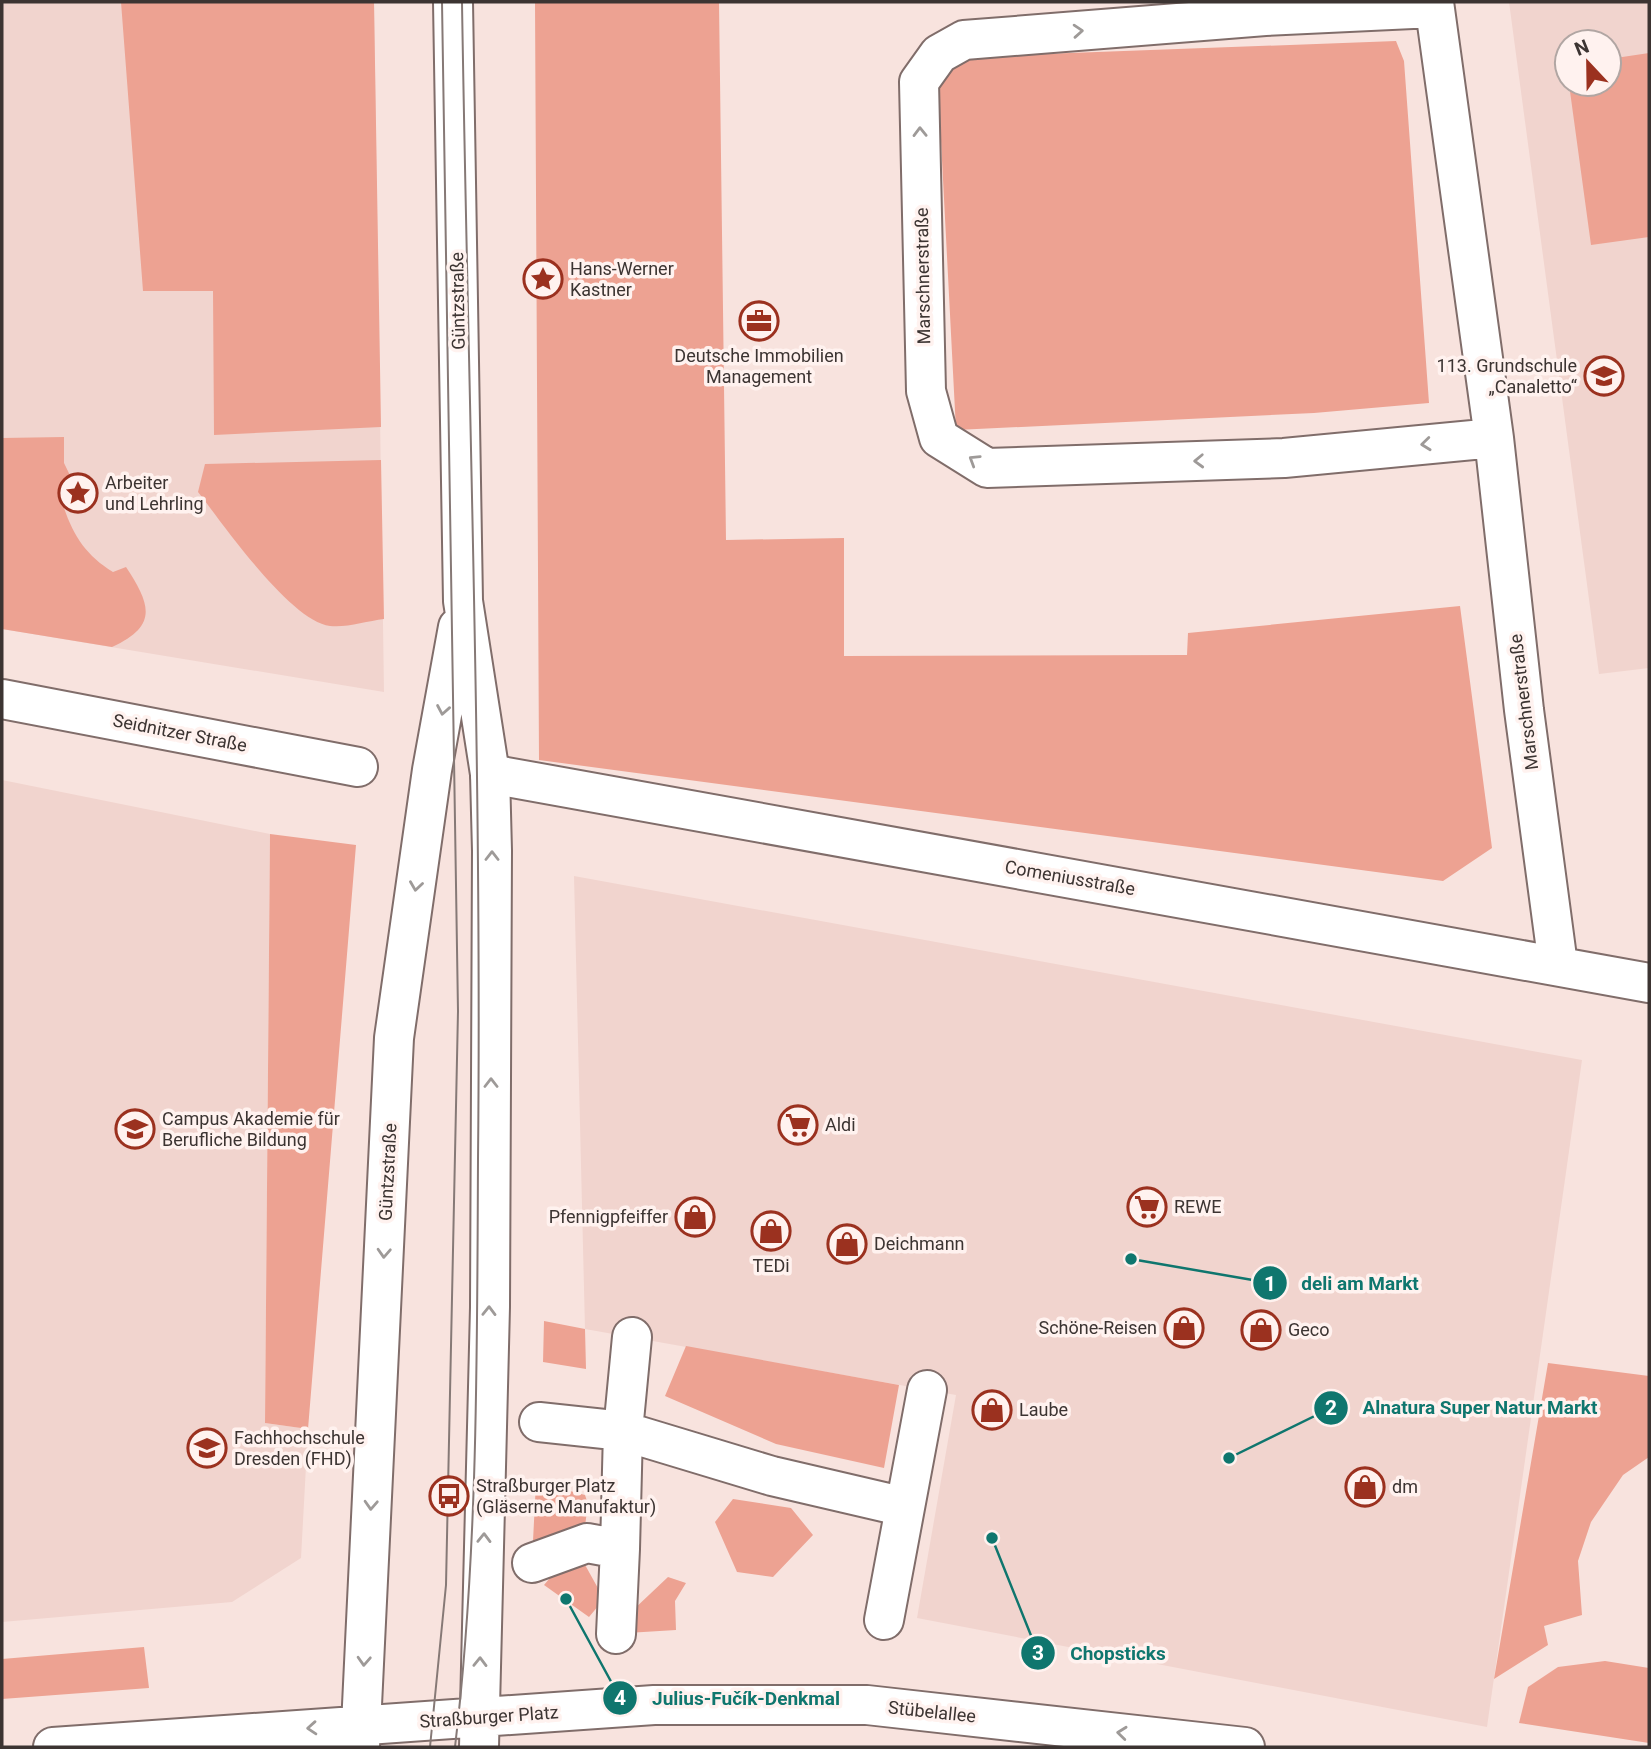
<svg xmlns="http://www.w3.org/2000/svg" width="1651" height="1749" font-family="Roboto,sans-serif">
<rect width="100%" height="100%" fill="#f8e3de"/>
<!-- built -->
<path fill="#f1d4ce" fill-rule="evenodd" d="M2 2H374L384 692 2 629Z
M1509 2H1649V668L1599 674ZM1567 42H1609V84H1567Z
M2 780 270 834 265 1423 308 1429 301 1558 232 1602 2 1622Z
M574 876 1582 1060 1487 1727 917 1618 956 1395 585 1329Z"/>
<!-- green -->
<path fill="#eda292" d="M121 2H374L381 427 214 435 213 291H143Z
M535 2H719L726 540 844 538V656L1187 655 1188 633 1460 606 1492 848 1443 881 539 760Z
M1396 41 1404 61 1429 403 1314 413 956 430 938 83 962 57Z
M1649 53V237L1591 245 1569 84H1609V59Z
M64 437V463L82 500 64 508C74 537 87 556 113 572L126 567C151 605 158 626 112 647L2 629V438Z
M381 460 384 619C367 621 346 628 330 626 290 621 223 524 198 492L205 464Z
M270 834 356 845 308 1429 265 1423Z
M544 1321 585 1329 586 1369 543 1362Z
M686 1346 899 1385 884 1468 776 1444 665 1396Z
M1548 1363 1649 1376V1457L1623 1475 1591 1522 1578 1561 1582 1615 1544 1626 1548 1645 1494 1679Z
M536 1482 585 1495 588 1504 585 1526 559 1542 533 1541Z
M733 1499 791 1508 813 1535 773 1577 737 1572 715 1522Z
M584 1563 604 1599 589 1617 544 1585 561 1565Z
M668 1577 686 1583 675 1601 676 1630 627 1633 632 1611Z
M144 1647 149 1688 2 1699V1659Z
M1605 1661 1649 1668V1743L1519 1723 1528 1687 1558 1667Z"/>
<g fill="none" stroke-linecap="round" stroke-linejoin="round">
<!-- pedestrian casing -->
<g stroke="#806d6a" stroke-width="42">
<path id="pedestrian" d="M539 1422 623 1431 632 1337
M620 1549 623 1431 772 1476 905 1507
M532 1563 587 1543 620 1549 616 1634
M884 1620 927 1390"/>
</g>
<!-- minor casing -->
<g stroke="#806d6a" stroke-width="42">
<path id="minor" d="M1434 2 1494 438 1524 710 1558 965
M1434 8 1265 16 964 40 939 54 919 82 926 391 939 438 987 468 1284 458 1494 438
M2 699 358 767
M490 774 1649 983"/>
</g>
<!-- secondary casing -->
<g stroke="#806d6a" stroke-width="42">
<path id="secondary" d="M453 2 463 601 490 774 492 851 490 1307 479 1747
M53 1747 654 1705H867L1245 1747
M360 1747 394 1038 432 770 458 627"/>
</g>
<!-- pedestrian -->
<use href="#pedestrian" stroke="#fff" stroke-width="38"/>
<!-- minor -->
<use href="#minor" stroke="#fff" stroke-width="38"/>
<!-- secondary -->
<use href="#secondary" stroke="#fff" stroke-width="38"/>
<!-- tram -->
<path stroke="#867976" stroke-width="2" d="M430 1747 446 1585 458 1011 442 2
M455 1747C478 1553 477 1356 478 1160 482 774 468 388 462 2"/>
</g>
<!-- one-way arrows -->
<defs><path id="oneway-chevron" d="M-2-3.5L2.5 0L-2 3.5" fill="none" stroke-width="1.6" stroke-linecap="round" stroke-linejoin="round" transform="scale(1.75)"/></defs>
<g stroke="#9e9a98">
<use href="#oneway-chevron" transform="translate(1078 31) rotate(-4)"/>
<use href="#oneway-chevron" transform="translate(920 132) rotate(-91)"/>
<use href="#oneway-chevron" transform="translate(1426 444) rotate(174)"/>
<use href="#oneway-chevron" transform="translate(974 460) rotate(-148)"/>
<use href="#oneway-chevron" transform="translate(1199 461) rotate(178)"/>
<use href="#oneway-chevron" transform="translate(443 710) rotate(100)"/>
<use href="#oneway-chevron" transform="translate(492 856) rotate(-90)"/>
<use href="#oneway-chevron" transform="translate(416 886) rotate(98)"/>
<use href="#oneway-chevron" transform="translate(491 1083) rotate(-90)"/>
<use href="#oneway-chevron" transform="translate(384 1253) rotate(93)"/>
<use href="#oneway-chevron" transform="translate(489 1311) rotate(-89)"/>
<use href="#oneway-chevron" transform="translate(371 1505) rotate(93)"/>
<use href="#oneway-chevron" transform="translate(484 1538) rotate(-89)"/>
<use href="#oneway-chevron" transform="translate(364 1661) rotate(93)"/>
<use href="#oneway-chevron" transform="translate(480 1662) rotate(-89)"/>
<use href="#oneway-chevron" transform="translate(312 1728) rotate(176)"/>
<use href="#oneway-chevron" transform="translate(1122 1733) rotate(-174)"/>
</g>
<!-- icons -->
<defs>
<g id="sight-ring" transform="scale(2.0125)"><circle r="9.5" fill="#fff2ef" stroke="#9b311f" stroke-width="1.5"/><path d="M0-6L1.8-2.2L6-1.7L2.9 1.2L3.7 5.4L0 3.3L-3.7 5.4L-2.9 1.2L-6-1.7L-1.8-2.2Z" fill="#9b311f"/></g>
<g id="office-ring" transform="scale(2.0125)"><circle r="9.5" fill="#fff2ef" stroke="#9b311f" stroke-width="1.5"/><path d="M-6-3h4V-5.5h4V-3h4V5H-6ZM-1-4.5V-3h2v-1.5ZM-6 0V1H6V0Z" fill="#9b311f"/></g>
<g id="school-ring" transform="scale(2.0125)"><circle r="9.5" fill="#fff2ef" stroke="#9b311f" stroke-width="1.5"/><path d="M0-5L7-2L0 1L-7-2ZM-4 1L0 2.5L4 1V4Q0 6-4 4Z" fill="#9b311f"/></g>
<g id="supermarket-ring" transform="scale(2.0125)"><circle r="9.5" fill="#fff2ef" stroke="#9b311f" stroke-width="1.5"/><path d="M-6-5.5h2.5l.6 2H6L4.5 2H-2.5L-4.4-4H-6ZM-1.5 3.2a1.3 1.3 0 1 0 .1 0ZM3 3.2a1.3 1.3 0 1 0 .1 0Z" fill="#9b311f"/></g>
<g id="shop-ring" transform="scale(2.0125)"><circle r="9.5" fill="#fff2ef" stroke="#9b311f" stroke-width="1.5"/><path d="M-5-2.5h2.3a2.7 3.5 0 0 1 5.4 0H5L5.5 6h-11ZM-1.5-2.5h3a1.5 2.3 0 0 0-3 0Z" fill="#9b311f"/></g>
<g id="university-ring" transform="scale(2.0125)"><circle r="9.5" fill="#fff2ef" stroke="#9b311f" stroke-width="1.5"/><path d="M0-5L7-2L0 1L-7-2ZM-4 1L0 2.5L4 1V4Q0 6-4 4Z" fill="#9b311f"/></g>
<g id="bus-ring" transform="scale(2.0125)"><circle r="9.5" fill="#fff2ef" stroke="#9b311f" stroke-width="1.5"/><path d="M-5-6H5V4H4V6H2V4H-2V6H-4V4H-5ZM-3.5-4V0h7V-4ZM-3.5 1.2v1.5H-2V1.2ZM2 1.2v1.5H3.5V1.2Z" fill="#9b311f"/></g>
</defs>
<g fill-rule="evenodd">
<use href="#sight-ring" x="543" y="279"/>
<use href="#office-ring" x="759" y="321"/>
<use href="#school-ring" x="1604" y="376"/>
<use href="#sight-ring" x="78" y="493"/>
<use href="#supermarket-ring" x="798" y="1125"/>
<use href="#school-ring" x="135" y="1129"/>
<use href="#supermarket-ring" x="1147" y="1207"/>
<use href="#shop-ring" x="695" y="1217"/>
<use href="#shop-ring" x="771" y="1231"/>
<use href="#shop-ring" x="847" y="1244"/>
<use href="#shop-ring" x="1184" y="1328"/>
<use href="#shop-ring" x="1261" y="1330"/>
<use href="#shop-ring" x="992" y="1410"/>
<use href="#university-ring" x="207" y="1448"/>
<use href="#shop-ring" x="1365" y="1487"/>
<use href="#bus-ring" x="449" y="1496"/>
</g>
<g text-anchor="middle" stroke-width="7" stroke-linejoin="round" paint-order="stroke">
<!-- poi labels -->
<g font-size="18" fill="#3c3432" stroke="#fff2ef" text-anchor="start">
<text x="570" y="275">Hans-Werner<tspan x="570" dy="21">Kastner</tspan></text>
<text x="759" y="362" text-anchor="middle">Deutsche Immobilien<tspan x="759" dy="21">Management</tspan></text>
<text x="1577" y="372" text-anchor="end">113. Grundschule<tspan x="1577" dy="21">„Canaletto“</tspan></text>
<text x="105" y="489">Arbeiter<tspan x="105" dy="21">und Lehrling</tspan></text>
<text x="162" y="1125">Campus Akademie für<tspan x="162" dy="21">Berufliche Bildung</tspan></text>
<text x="825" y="1131">Aldi</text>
<text x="1174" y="1213">REWE</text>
<text x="668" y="1223" text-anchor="end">Pfennigpfeiffer</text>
<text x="874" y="1250">Deichmann</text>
<text x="771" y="1272" text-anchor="middle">TEDi</text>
<text x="1157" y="1334" text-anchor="end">Schöne-Reisen</text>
<text x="1288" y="1336">Geco</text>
<text x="1019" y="1416">Laube</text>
<text x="234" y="1444">Fachhochschule<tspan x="234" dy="21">Dresden (FHD)</tspan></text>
<text x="476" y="1492">Straßburger Platz<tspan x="476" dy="21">(Gläserne Manufaktur)</tspan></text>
<text x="1392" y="1493">dm</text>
</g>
<!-- street labels -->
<g font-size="18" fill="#3c3432" stroke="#fff2ef">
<text transform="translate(923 276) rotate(-91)" y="6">Marschnerstraße</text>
<text transform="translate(458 301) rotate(-91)" y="6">Güntzstraße</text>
<text transform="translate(1524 702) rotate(-97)" y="6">Marschnerstraße</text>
<text transform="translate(180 733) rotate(11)" y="6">Seidnitzer Straße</text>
<text transform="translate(1070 878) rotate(10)" y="6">Comeniusstraße</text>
<text transform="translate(388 1172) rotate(-87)" y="6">Güntzstraße</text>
<text transform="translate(932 1712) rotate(6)" y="6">Stübelallee</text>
<text transform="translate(489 1717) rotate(-4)" y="6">Straßburger Platz</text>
</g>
</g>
<!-- callouts -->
<path fill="none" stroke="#0f766e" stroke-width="2.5" d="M1131 1259L1270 1283M1229 1458L1331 1408M992 1538L1038 1653M566 1599L620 1698"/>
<g fill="#0f766e" stroke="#fff2ef" stroke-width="2.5">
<circle cx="1131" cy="1259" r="7"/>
<circle cx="1229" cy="1458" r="7"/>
<circle cx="992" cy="1538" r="7"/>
<circle cx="566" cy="1599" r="7"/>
<circle cx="1270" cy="1283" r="18"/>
<circle cx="1331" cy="1408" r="18"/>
<circle cx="1038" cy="1653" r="18"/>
<circle cx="620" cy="1698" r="18"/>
</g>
<g font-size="21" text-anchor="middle" font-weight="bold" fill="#fff">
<text x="1270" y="1291">1</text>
<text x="1331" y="1415">2</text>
<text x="1038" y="1660">3</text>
<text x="620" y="1705">4</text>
</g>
<g font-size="19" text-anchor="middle" font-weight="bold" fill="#0f766e" stroke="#fff2ef" stroke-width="7" stroke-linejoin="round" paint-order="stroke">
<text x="1360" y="1290">deli am Markt</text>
<text x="1480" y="1414">Alnatura Super Natur Markt</text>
<text x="1118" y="1660">Chopsticks</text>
<text x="746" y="1705">Julius-Fučík-Denkmal</text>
</g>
<!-- border -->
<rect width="1651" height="1749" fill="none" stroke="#3c3432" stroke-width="7"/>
<!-- north arrow -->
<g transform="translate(1588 63) rotate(338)"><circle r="33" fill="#fff2ef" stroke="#b1a6a3" stroke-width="2"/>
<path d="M0-5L12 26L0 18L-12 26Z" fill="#9b311f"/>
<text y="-10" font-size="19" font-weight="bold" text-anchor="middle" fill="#3c3432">N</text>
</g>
</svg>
